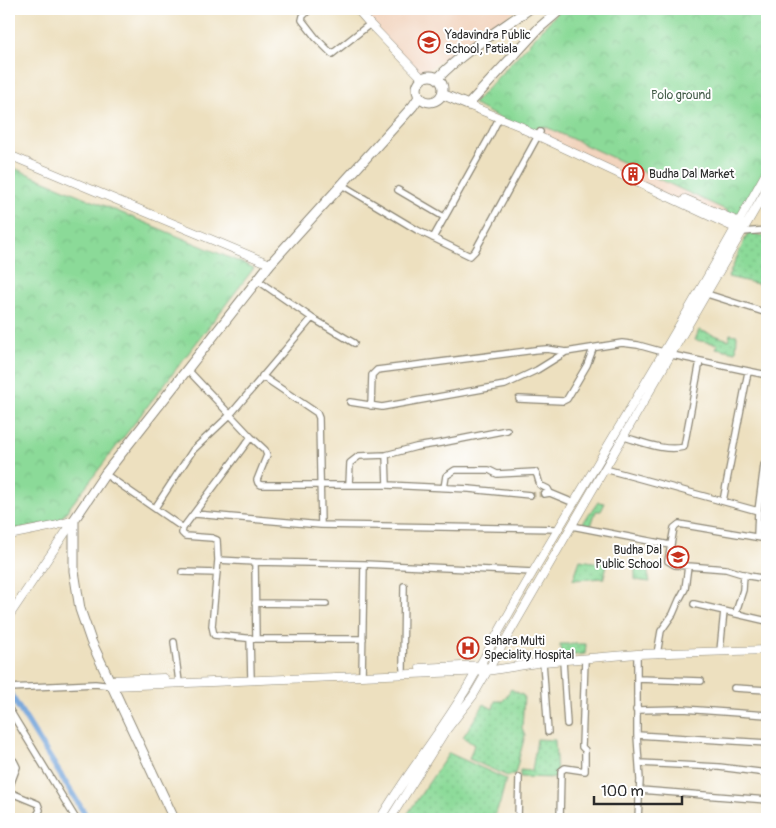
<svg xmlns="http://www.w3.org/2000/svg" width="776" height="828" font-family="Pangolin,sans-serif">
<defs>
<pattern id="grass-dots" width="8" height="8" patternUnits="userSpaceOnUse" patternTransform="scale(1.25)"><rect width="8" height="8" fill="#8bda98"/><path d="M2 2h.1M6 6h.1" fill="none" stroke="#78bb83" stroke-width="1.8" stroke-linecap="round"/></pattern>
<pattern id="park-crowns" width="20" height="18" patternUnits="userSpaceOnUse" patternTransform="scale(1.25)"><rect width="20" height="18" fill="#8bda98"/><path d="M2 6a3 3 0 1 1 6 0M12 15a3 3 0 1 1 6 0" fill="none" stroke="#78bb83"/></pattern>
</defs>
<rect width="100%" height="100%" fill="#fff"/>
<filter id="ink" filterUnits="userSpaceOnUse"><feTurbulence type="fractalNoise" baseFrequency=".02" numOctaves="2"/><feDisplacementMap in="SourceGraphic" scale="10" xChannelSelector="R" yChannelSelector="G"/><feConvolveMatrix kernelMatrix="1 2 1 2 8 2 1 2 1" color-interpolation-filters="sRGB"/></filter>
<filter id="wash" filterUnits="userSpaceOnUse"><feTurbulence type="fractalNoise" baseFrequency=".0096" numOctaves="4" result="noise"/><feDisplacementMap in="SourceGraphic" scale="20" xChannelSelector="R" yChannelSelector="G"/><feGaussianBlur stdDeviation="1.12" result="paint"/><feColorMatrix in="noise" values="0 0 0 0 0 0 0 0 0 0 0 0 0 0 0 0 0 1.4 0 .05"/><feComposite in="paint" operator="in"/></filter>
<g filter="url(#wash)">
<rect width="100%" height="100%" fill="#ede0bf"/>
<!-- built -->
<path fill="#f2d4be" d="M359 9H518L419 75Z
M544 126 727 211 723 223 538 138Z"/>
<!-- grass -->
<path fill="url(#grass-dots)" stroke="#5b8262" d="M748 232 767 237V286L728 277Z
M699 330 729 340 730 334 737 335 736 352 716 348 718 344 695 340Z
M598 502 605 503 601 511H596L591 526 582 524Z
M580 560 607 564 604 578 573 580Z
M635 567 647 569 650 582 635 580Z
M560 644H586L585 654 561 656Z
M511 689 524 696 522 728 525 735 515 774 507 776 469 759 474 745 463 737 484 704 493 709 495 701H503Z
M537 739 555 740 557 778 520 777V770L532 771Z
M449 753 506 779 500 803 493 819H404Z"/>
<!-- park -->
<path fill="url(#park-crowns)" stroke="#5b8262" d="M561 9H767V179L742 225 725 215 728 211 544 126 538 138 473 104Z
M9 166 254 268 59 521 9 531Z"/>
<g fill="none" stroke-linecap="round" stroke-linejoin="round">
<!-- canal -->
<path stroke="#6b9fd7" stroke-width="6" d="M9 692 88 819"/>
</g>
</g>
<g filter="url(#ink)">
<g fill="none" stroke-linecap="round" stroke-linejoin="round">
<!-- street-tunnel -->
<path stroke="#c6bca1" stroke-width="5.5" stroke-dasharray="5.5 3" stroke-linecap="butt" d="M530 495 544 494"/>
<!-- street casing -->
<g stroke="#8c8675" stroke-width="8">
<path id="street" d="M310 9 303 16 302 20 316 38 332 54 370 24
M342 185 417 230 470 256 475 251 540 132
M398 190 444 217
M743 232 767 230
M433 238 490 136 499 118
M257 280 312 318 354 343
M707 294 767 313
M672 355 767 375
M262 376 317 413 319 418 321 525
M519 399 563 401 567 399 587 365 593 349
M350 402 382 407 505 385 537 370 566 352
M371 406 372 375 377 370 535 350 547 349 566 352 622 343 638 345 663 352
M251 437 265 450 267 455 257 480 258 483 261 485H387L469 489 530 495
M624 437C642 442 665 452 684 447L700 361
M386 455 387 485
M605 469 758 511
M105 474 183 528 182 533 185 536 212 538 217 540 218 560 212 626 214 635 256 639H363
M349 485 350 463 359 456 386 455 416 447 441 443 507 430
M444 488 446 476 455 470H489L497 474 535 472 537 475 540 485 548 489 550 493
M544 494 550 493 574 503
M723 501 748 372
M155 508 193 450 230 415 312 318
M195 514 321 525 559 529
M572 526 670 545
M183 528 251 437 187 369
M757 536 758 511 764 465
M767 539 679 524 674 528 668 561 675 565 726 569 749 576 767 579
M218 560 255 562 364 564 533 572
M255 562 256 639
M182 572 217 573
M255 603 326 604
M694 604 724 611 720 651
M724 611 767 621
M736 612 743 590 744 574
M250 638 251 679
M174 642 179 682
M637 654V735L640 780 638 819
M657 654 661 631 673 614 679 600 685 589 688 566
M563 661 567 724
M543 662 548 732
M403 669 404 586
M362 676 364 564
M637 679 701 681
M9 688 95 684 113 686
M734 688 767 690
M9 709 76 819
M636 710 683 709 767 715
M637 735 767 743
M9 758 14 761 17 767 9 788
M639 763 719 767 767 773
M640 790 767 800
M9 792 38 804 40 810 35 819
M518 819 519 777
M560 819 561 771 565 768 585 771V750L582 747 585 659"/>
</g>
<!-- secondary casing -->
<g stroke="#8c8675" stroke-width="9">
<path id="secondary" d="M357 9 370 24 422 78
M468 105 522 127 525 130 739 230
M9 155 270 264
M685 199 744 224
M9 535 54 526 74 520
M9 616 74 520
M420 668 483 665
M110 680 164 678
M113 686 487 671 543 662 637 654 767 650
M380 819C407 773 441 732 468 686 490 648 511 609 534 570 612 438 693 306 767 171
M390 819 444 733 473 696 767 189"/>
</g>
<!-- primary casing -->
<g stroke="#8c8675" stroke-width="11">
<path id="primary" d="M417 89a13 13 0 1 1 26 0a13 13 0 1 1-26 0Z
M438 78C465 50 498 31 529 9
M442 94 468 105 539 28 561 9
M174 819 91 641 80 609 74 571V520L105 474 270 264 413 106 419 97"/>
</g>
<!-- street -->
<use href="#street" stroke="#fff" stroke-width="5.5"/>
<!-- secondary -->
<use href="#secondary" stroke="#fff" stroke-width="8"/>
<!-- primary -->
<use href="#primary" stroke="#fff" stroke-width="9"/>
</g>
</g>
<!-- icons -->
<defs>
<g id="school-ring" transform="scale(1.125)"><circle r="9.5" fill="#fff" stroke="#c8321e" stroke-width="1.5"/><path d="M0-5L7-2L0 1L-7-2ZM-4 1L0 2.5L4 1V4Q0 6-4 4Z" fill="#c8321e"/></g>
<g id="building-ring" transform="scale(1.125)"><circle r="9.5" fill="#fff" stroke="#c8321e" stroke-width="1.5"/><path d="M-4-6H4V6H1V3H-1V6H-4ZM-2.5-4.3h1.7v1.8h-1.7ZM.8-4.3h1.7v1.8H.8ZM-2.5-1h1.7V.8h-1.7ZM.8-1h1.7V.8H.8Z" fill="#c8321e"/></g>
<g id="hospital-ring" transform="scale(1.125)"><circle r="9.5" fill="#fff" stroke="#c8321e" stroke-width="1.5"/><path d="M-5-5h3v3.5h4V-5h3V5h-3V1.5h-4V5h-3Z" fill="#c8321e"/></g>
</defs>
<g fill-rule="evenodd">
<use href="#school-ring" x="429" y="42"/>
<use href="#building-ring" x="633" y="174"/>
<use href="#school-ring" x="678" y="557"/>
<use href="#hospital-ring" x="468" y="648"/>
</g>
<g text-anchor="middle" stroke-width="4" stroke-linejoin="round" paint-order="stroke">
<!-- poi labels -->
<g font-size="12" fill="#2b2b2b" stroke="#fff" text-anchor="start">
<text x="445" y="39">Yadavindra Public<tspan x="445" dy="14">School, Patiala</tspan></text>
<text x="649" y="178">Budha Dal Market</text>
<text x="662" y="554" text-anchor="end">Budha Dal<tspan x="662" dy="14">Public School</tspan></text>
<text x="484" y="645">Sahara Multi<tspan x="484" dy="14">Speciality Hospital</tspan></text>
</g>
<!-- park labels -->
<g font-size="12" fill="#48604c" stroke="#fff">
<text x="681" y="99">Polo ground</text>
</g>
</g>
<!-- margin -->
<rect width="776" height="828" fill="none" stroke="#fff" stroke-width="30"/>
<!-- scale -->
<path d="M594 796v8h88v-8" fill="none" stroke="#2b2b2b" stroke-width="2.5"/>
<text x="601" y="796" font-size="15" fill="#2b2b2b" stroke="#ffffff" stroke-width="4" paint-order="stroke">100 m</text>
</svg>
